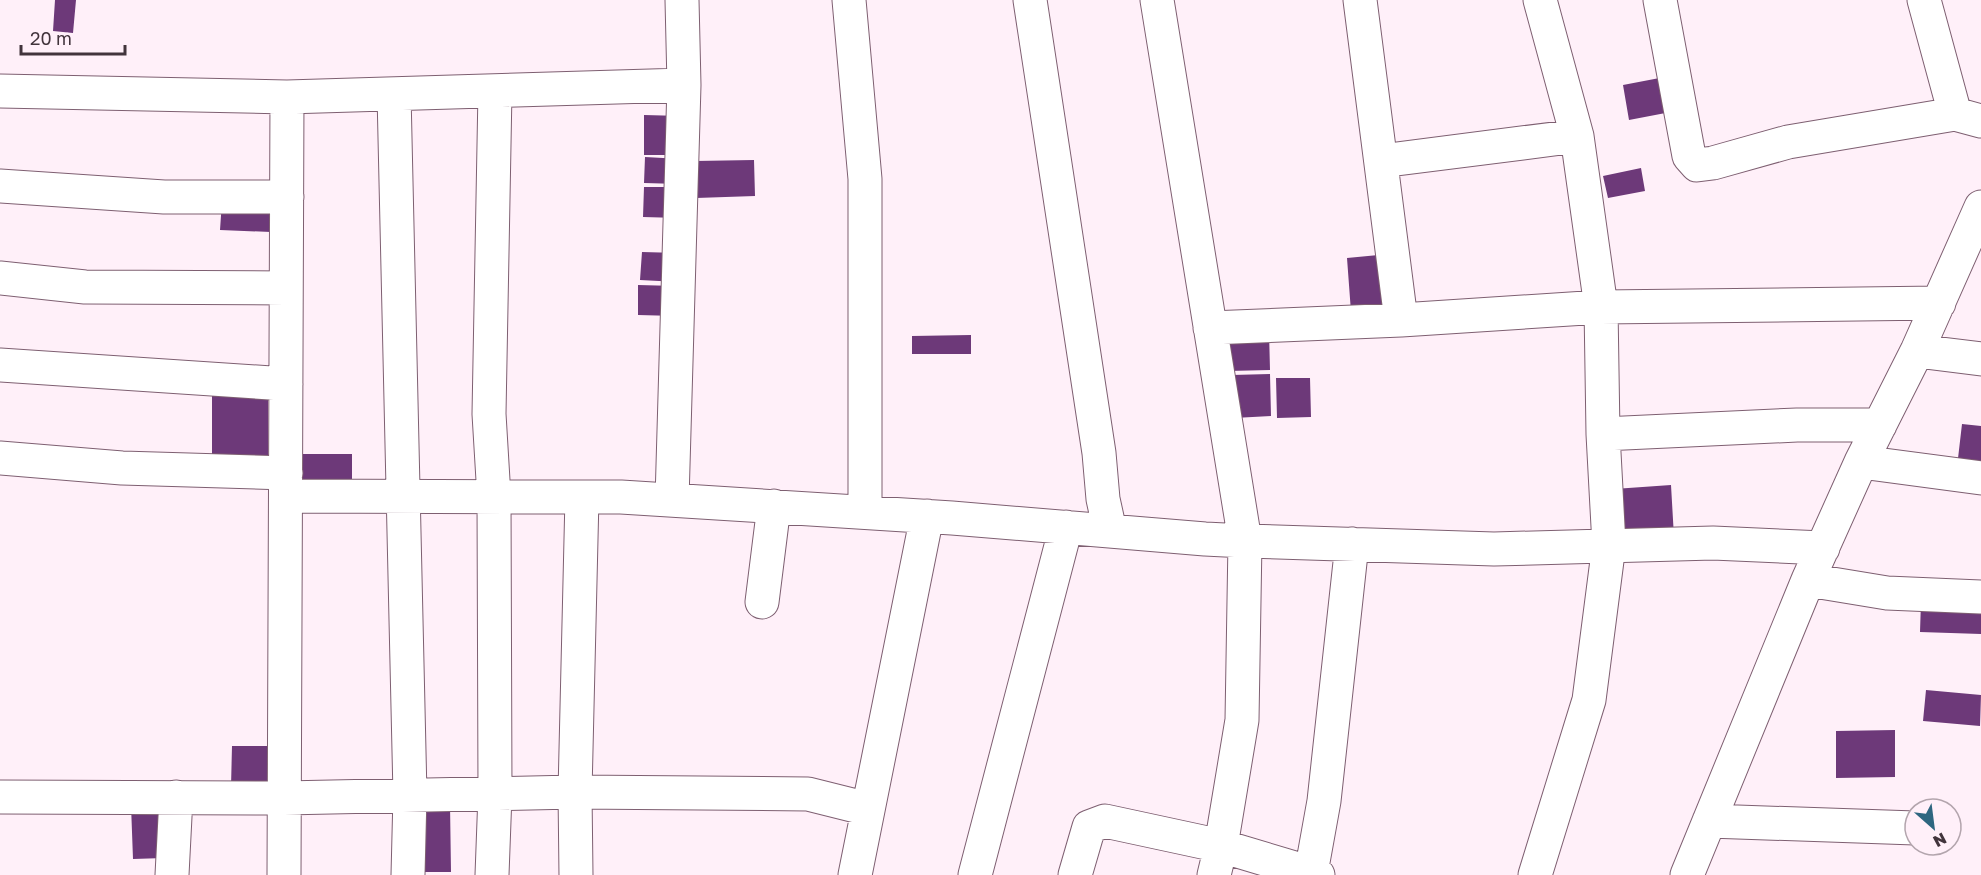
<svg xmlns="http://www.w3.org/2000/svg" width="1981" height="875" font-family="'Golos Text',sans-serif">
<rect width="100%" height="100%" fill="#fff0f9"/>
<!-- building -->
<path fill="#6d3979" d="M55 0H76L73 33 53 31Z
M1670 76 1676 111 1629 120 1623 85Z
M644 115 682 116 681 155H644Z
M645 157 681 159 679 184 644 183Z
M754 160 755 196 696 198 695 161Z
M1641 168 1645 191 1608 198 1603 176Z
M644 187H680L679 218 643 217Z
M222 201 272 203 271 232 220 230Z
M642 252 679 253 678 282 640 280Z
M1389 254 1394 309 1351 312 1347 258Z
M638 285 676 286V316L638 315Z
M1269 331 1270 370 1228 371 1227 333Z
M971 335V354H912V336Z
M1270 374 1271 416 1234 418 1232 375Z
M1276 378H1310L1311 417 1277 418Z
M212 389H268V465L212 466Z
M1962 424 1981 426V470L1957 467Z
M302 454H352V482H302Z
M1671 485 1674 537 1617 541 1614 489Z
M1921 601 1981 603V634L1920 632Z
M1926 690 1981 695 1980 726 1923 721Z
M1895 730V777L1836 778V731Z
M232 746H270L269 789 231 787Z
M162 804 164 858 133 859 131 805Z
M450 804 451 872H412L411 805Z"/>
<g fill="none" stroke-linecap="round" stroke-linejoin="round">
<!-- street casing -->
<g stroke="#7e5f71" stroke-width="35">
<path id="street" d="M849 0 865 179V512
M1030 0 1099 453 1103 499 1110 531
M1360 0 1401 320
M1660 0 1689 156 1697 165 1713 163 1788 142 1955 114
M1924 0 1955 114 1981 121
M0 91 287 97 284 875
M394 94 410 795 408 875
M287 97 684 85
M1381 161 1577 136
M0 186 164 197H287
M0 278 85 287 286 288
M1210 328 1401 320 1601 307 1939 303
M1917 351 1981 359
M0 365 286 384
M1603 434 1797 425H1880
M0 458 122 468 286 473
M1861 462 1981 478
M286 496 621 497 952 518 1205 539 1245 541 1494 549 1713 543 1823 548
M672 500 684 85 682 0
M1808 580 1887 593 1981 597
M762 602 774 506
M0 797 284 798 575 792 808 794 868 809
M1709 821 1915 828
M1311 873 1324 801 1352 544
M172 875 176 797
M492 875 495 794 494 497 489 414 495 91
M576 875 575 792 582 497
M855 875 927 516
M975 875 1066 527
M1075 875 1089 827 1105 821 1221 846 1242 720 1245 541 1157 0
M1214 875 1221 846 1318 875
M1535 875 1589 700 1609 545 1603 434 1601 307 1577 136 1540 0
M1687 875 1808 580 1861 462 1917 351 1981 207"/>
</g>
<!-- street -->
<use href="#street" stroke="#fff" stroke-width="33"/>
</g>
<!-- north arrow -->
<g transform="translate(1933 827) rotate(152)"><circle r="28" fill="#fff0f9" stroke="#b3a5ad" stroke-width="1.5"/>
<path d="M0-4.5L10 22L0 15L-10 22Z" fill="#2e6680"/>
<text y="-9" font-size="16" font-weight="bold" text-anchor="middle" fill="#42343c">N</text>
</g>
<!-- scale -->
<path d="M21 45v9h104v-9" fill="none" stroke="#42343c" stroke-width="3"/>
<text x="30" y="45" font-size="18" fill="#42343c" stroke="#fff0f9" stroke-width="4.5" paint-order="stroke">20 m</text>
</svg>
